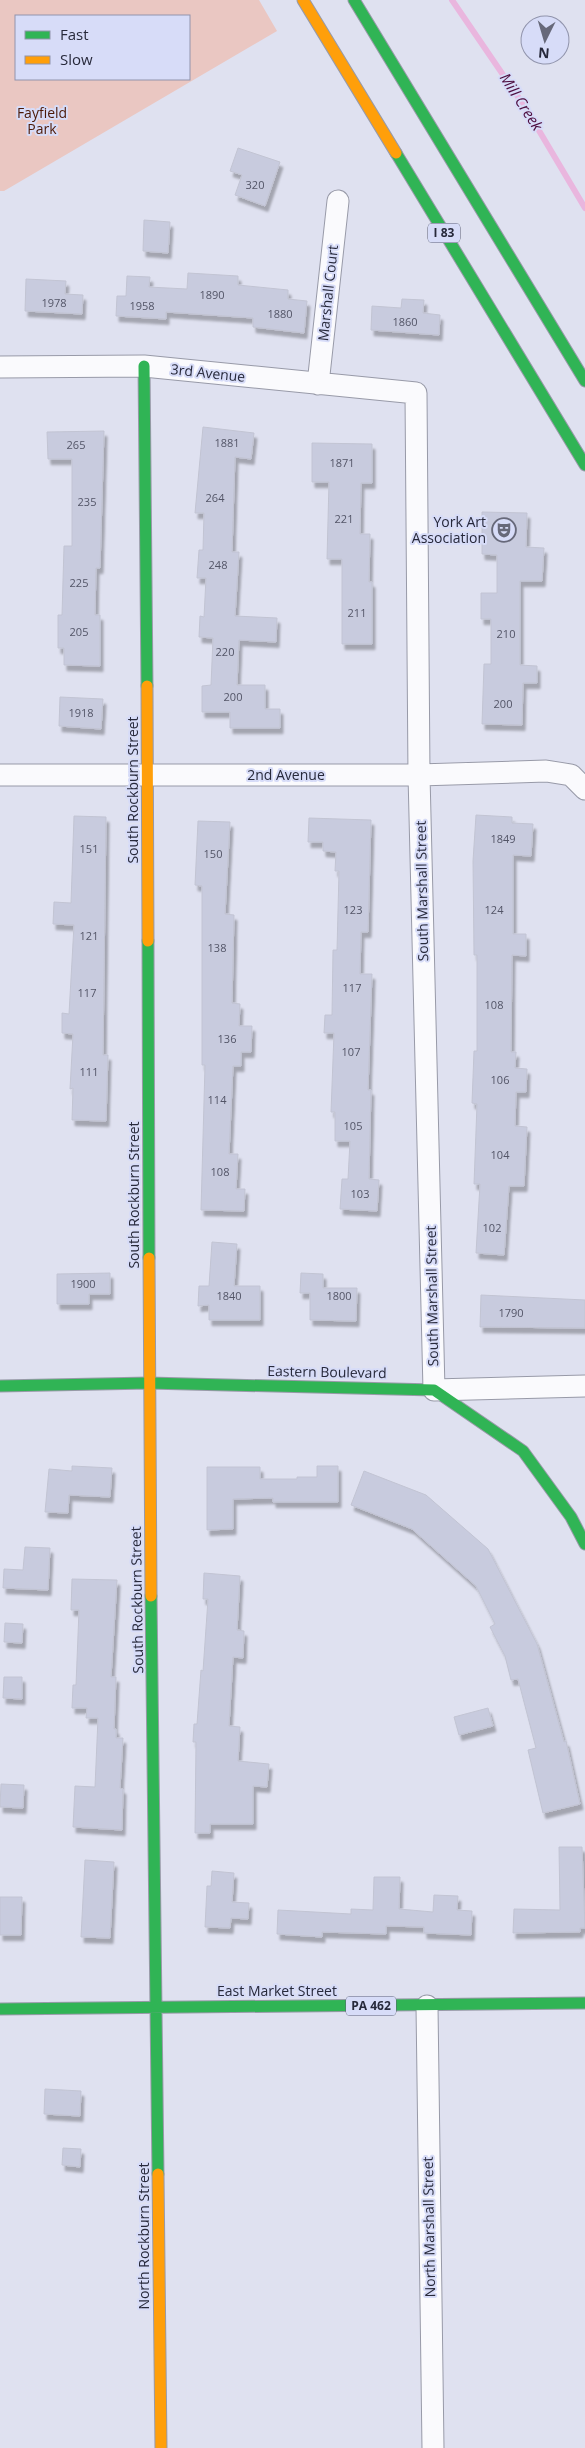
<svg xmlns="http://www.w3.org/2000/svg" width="585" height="2448" font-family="'Open Sans',sans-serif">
<defs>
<filter id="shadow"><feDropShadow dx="3" dy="5.5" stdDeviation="1" flood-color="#0004"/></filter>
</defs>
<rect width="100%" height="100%" fill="#dfe1f0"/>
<!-- green -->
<path fill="#eac7c2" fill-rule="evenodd" d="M0 0H259L277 31 4 191H0ZM16 16H189V79H16Z"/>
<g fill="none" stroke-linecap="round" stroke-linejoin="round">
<!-- stream -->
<path stroke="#e9b6de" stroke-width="6" d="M452 0 525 107 585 208"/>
</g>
<!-- building -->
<path fill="#c8cbde" stroke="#c2c4d3" filter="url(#shadow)" d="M238 148 280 162 265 206 235 195 242 175 230 171Z
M144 220 170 222 168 253 143 251Z
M188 273 238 276V285L288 290V299L307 301 304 333 253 327V318L166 312V319L116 316 117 296H126L127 276 150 277 149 287 187 289Z
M26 279 66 281 65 294 83 295 82 314 25 311Z
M402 299 424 300 423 313 440 315 439 335 371 330 372 306 401 308Z
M203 427 254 433 251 459 235 457 232 552H239L235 616 277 618 276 642 239 640 237 685H265V709H280V728H230V712H202V686L211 685 213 638 199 637 200 616 204 617 206 578H197L199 550H203L204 513H195Z
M104 431 100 568H96L95 615H100V666L64 665V648H58V615H62L64 546H72V459H48L47 432Z
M312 443 372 444V483H361L360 534H370L369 582H372V644H342V559H327L329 482H312Z
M482 512 527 513 526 547 544 548 542 581H520V665L537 666V683H523L522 725 482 724 484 664H491V619H481V593H497V555L482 554Z
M60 697 103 699 101 729 59 726Z
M476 815 512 817V823L533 824 531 856 513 855V934H526V956L512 955 511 1052H516L515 1068 527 1069 526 1092H516L515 1126 527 1127 524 1186H509L504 1255 476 1253 480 1184H474L477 1104 472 1103 474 1051H477V955H474L473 861Z
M74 816 106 817 103 1055H108L106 1121 72 1120 73 1088 70 1089 73 1034 62 1033V1013L69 1014 74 925 53 924 54 902 71 903Z
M309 818 371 820 368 932H361L360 974H372L368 1090H371L369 1179 379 1180 377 1211 340 1209 342 1179H348L350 1141H335V1112H331L334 1033H324L325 1015H332L333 950H337L339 871H335L336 852 323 851V842H308Z
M198 821 230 822 225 914 234 915 232 1003 240 1004 239 1026H252L251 1052H241V1066H233L229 1154H238L236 1189H245L244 1211 201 1210 205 1065H202V886L195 885Z
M212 1242 237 1244 234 1286H260V1320H209V1305L198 1306 199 1286H209Z
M110 1273V1294H89V1304H57V1274Z
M301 1273 323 1274V1288H357L356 1321 310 1320V1293H300Z
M481 1295 585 1300V1328L480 1327Z
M72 1466 112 1468 110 1497 69 1495 68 1513 45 1512 49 1469 72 1471Z
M317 1466H338V1502H273V1498L233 1499V1529L207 1530V1467H260V1479H297V1477H317Z
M364 1471 426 1495 488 1549 537 1644 564 1742 566 1741 580 1804 543 1813 528 1750 536 1748 518 1679 511 1680 505 1656 490 1627 495 1624 476 1586 412 1529 351 1505Z
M25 1547 50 1548 48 1590 3 1588 4 1569 23 1570Z
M204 1573 240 1576 237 1630 244 1631 243 1658 233 1657 229 1726 240 1727 238 1761 269 1764 267 1787 253 1786V1824H210V1833H195L196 1742H193L194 1724H197L201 1670 203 1671 208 1599H203Z
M72 1579 117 1580 111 1677H116L114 1729H116V1738H123L120 1788 123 1789 122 1830 73 1827 75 1786 95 1787 98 1718H86L87 1708H72L73 1685H76L79 1610H71Z
M5 1623 23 1624 22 1643 4 1642Z
M4 1677H22V1699L3 1698Z
M488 1708 493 1726 459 1735 454 1717Z
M1 1784 24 1785 23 1808 0 1807Z
M559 1847H582L585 1928H580V1932L513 1933 514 1909 560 1910Z
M85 1860 114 1862 110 1938 81 1937Z
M212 1871 234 1873 232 1902 249 1903 248 1919 231 1918 230 1928 205 1927 207 1886H211Z
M374 1877H400L399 1909 433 1912 434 1895 458 1896 457 1910 472 1911 471 1935 424 1933V1927L386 1926V1934L322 1932V1937L277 1934 278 1910 351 1914V1909L373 1910Z
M0 1897H22L21 1935H0Z
M45 2089 81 2091 80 2116 44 2114Z
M63 2148 81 2149 80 2167 62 2165Z"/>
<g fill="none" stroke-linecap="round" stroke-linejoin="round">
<!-- street casing -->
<g stroke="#989aa8" stroke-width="23">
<path id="street" d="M0 367 144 366 416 393 419 775 434 1390 585 1386
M318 384 338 201
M0 775H419L546 771 571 775 585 789
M427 2006 433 2448"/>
</g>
<!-- fast casing -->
<g stroke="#989aa8" stroke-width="13">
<path id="fast" d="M354 0 585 381
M396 153 585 465
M144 366 147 686
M148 941 149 1258
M0 1386 149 1383 434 1390 523 1451 571 1517 585 1544
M151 1596 158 2174
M0 2009 585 2003"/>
</g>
<!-- slow casing -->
<g stroke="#989aa8" stroke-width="13">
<path id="slow" d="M303 0 396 153
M147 686 148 941
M149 1258 151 1596
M158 2174 161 2448"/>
</g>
<!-- street -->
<use href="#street" stroke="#fafafd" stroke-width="21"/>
<!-- fast -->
<use href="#fast" stroke="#30b455" stroke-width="11"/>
<!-- slow -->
<use href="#slow" stroke="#ff9f0a" stroke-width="11"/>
</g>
<!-- icons -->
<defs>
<g id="theatre-ring" transform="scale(1.25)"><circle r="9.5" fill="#d7dcf8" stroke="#67697a" stroke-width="1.5"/><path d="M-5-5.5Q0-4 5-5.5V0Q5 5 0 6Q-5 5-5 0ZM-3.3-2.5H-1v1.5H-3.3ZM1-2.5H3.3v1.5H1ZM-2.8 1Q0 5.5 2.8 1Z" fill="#67697a"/></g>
</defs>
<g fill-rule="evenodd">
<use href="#theatre-ring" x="504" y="530"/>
</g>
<g text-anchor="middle" stroke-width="4" stroke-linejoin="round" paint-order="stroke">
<!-- number labels -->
<g font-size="11" fill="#535567">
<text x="255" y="189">320</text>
<text x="212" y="299">1890</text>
<text x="54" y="307">1978</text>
<text x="142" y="310">1958</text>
<text x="280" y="318">1880</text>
<text x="405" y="326">1860</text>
<text x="227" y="447">1881</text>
<text x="76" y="449">265</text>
<text x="342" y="467">1871</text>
<text x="215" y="502">264</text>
<text x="87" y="506">235</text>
<text x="344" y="523">221</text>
<text x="218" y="569">248</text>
<text x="79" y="587">225</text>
<text x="357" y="617">211</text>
<text x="79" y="636">205</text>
<text x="506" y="638">210</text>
<text x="225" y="656">220</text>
<text x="233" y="701">200</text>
<text x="503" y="708">200</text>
<text x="81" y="717">1918</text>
<text x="503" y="843">1849</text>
<text x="89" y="853">151</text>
<text x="213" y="858">150</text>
<text x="353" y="914">123</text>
<text x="494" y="914">124</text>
<text x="89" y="940">121</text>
<text x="217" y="952">138</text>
<text x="352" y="992">117</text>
<text x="87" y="997">117</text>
<text x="494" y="1009">108</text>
<text x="227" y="1043">136</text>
<text x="351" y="1056">107</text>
<text x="89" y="1076">111</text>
<text x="500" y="1084">106</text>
<text x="217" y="1104">114</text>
<text x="353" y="1130">105</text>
<text x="500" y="1159">104</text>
<text x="220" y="1176">108</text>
<text x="360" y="1198">103</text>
<text x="492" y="1232">102</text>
<text x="83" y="1288">1900</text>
<text x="229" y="1300">1840</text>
<text x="339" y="1300">1800</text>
<text x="511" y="1317">1790</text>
</g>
<!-- shield labels -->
<g fill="#d7dcf8" stroke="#5c5f74" stroke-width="1">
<rect x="428" y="223.5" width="32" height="19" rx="4"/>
<rect x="346" y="1996.5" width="50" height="19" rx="4"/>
</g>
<g font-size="12" font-weight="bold" fill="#27293b">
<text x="444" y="237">I 83</text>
<text x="371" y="2010">PA 462</text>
</g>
<!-- park labels -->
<g font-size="14" fill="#4c1907" stroke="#d7dcf8">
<text x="42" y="118">Fayfield<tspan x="42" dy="16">Park</tspan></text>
</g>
<!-- street labels -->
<g font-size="14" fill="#27293b" stroke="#d7dcf8">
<text transform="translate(328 293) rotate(-84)" y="5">Marshall Court</text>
<text transform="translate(208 373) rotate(6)" y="5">3rd Avenue</text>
<text x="286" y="780">2nd Avenue</text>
<text transform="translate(133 790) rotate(-90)" y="5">South Rockburn Street</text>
<text transform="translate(422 891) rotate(-91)" y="5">South Marshall Street</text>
<text transform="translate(134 1195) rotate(-90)" y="5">South Rockburn Street</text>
<text transform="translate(432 1296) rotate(-91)" y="5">South Marshall Street</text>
<text transform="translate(327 1372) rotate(1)" y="5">Eastern Boulevard</text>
<text transform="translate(137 1600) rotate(-91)" y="5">South Rockburn Street</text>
<text x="277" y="1996">East Market Street</text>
<text transform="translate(429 2227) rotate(-91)" y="5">North Marshall Street</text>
<text transform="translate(144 2236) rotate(-90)" y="5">North Rockburn Street</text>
</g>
<!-- poi labels -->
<g font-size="14" fill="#27293b" stroke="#d7dcf8" text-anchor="end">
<text x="486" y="527">York Art<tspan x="486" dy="16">Association</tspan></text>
</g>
<!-- water labels -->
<g font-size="15" font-style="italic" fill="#4d0d3f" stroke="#d7dcf8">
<text transform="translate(521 102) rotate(57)" y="5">Mill Creek</text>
</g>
</g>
<!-- legend -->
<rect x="15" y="15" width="175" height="65" fill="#d7dcf8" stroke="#9194ac"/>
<rect x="25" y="31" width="25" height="8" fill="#30b455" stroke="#9194ac"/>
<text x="60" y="40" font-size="15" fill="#27293b">Fast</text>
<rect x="25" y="56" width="25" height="8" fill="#ff9f0a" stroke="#9194ac"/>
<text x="60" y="65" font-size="15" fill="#27293b">Slow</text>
<!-- north arrow -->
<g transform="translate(545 40) rotate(185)"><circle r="24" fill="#d7dcf8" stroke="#9194ac"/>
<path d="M0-4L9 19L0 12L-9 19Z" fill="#67697a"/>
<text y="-8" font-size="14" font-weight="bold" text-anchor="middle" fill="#27293b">N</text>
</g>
</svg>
